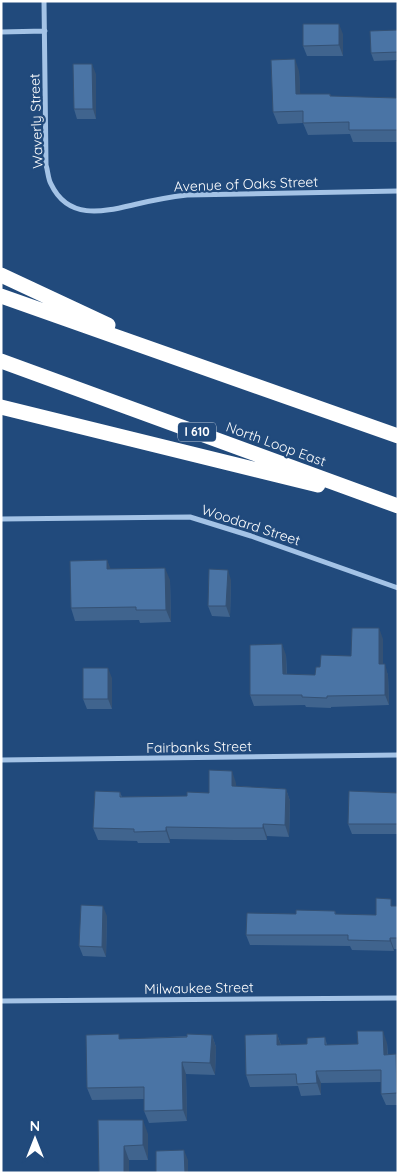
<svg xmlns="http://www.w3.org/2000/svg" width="399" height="1174" font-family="Quicksand,sans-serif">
<rect width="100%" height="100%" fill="#214a7c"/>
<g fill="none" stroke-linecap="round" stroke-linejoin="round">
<!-- street -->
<path stroke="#a4c3e6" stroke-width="5" d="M44 1 46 165C48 171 48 179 51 184 69 222 106 211 137 204 154 200 170 197 187 195L398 191
M1 32 45 31
M1 519 190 517 251 536 398 588
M1 760 398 755
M1 1001 398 998"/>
<!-- highway -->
<path stroke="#fff" stroke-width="15" d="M1 275 108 325
M1 296 398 436
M1 361 398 506
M1 407 318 485"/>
</g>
<!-- wall -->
<path fill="#40648e" d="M398 30V60L374 61 371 53Z
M343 34V56H307L303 46Z
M398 61V142H353L350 134 308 135 303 123 278 124 273 112 299 71 300 94H330L331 96 396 98Z
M96 74V119H77L74 109Z
M107 560 110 569 170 580 171 622 140 623 139 620 75 621 71 608Z
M231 580 230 617 212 616 208 606Z
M383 639V664L388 675 389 705 331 707V708L306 707 305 705 254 706 250 695 286 655 287 674 315 675 320 667 351 656Z
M112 678V709H87L83 699Z
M236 783V786L286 789 290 801 289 837 267 836V840H235L170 839V843H138L137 841 98 840 93 828 120 792 122 797 187 796 209 793Z
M398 793V834H352L348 824Z
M394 906H398V949H394V951L352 950 350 946 250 945 246 935 296 914 335 911 336 914 376 915Z
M107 916 106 957 83 956 79 946Z
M277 1034 281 1045 307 1044 325 1037 327 1045 387 1043 388 1055 396 1054 398 1059V1105H386L381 1094V1082L321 1083V1095L301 1096 298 1086 250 1087 246 1075Z
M212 1035 216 1047 215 1075 186 1074 187 1121 149 1123 144 1111V1099L92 1100 87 1088 121 1039Z
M98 1120 148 1134V1160H129Z"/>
<!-- shaded-wall -->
<path fill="#345174" d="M339 24 343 34V56L339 45Z
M295 59 299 71 301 106 296 94Z
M92 64 96 74V119L93 109Z
M107 560 112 572 107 569Z
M165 568 170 580 171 622 166 610Z
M228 570 231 580 230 617 226 606Z
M379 628 383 639V675L379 664Z
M282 644 286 655 287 684 283 674Z
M385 664 388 675 389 705 385 695Z
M108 668 112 678V709L108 699Z
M232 771 236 783V797L232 786Z
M286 789 290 801 289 837 285 825Z
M263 824 267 836V840L263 828Z
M166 827 170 839V843L166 831Z
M103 906 107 916 106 957 102 947Z
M390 938 394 949V951L390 941Z
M383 1031 387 1043 388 1067 384 1055Z
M277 1034 281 1046 277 1045Z
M212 1035 216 1047 215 1075 210 1063Z
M396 1054 398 1059V1096L397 1093Z
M182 1062 186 1074 187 1121 183 1110Z
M316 1071 321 1083V1095L317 1083Z
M143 1120 148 1134V1160L143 1145Z
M124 1146 129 1160V1173H124Z
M184 1150 188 1160V1173H185Z"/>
<!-- building -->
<path fill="#4a74a5" stroke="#345174" d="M303 24H339V45L303 46Z
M398 30V52L371 53 370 31Z
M295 59 296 94H330V96L396 98V61H398V130H349V122L303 123V111L273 112 271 60Z
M73 64H92L93 109H74Z
M107 560V569L165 568 166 610H136V607L71 608 70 561Z
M209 569 228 570 226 606H208Z
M352 628H379V664H385V695L327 696V698L302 697V695H250V645L282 644 283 674 315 675 316 667H320L321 655 351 656Z
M83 668H108V699H83Z
M209 770 232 771V786L286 789 285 825 263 824V828H231L166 827V831L134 832V829L93 828 95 791 120 792V797L187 796V792L209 793Z
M349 791 398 793V824H348Z
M376 898 391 899V906H398V938H390V941L348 940V935H246L247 913 296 914V910L335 911V914L376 915Z
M81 905 103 906 102 947 79 946Z
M357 1031H383L384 1055 396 1054 397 1093 381 1094V1070L316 1071 317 1083 297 1084 296 1074 246 1075 245 1035 277 1034V1045L307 1044V1038L325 1037V1045L358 1044Z
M119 1034V1039L187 1037V1034L212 1035 210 1063 182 1062 183 1110 144 1111V1087L87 1088 86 1035Z
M98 1120H143V1145L124 1146V1173H99Z
M184 1150 185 1173H156V1151Z"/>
<g text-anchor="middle" stroke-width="4.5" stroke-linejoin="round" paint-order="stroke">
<!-- shield labels -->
<rect fill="#214a7c" stroke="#bcc9d8" stroke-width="1" x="178" y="422.5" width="38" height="19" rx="4"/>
<g font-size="12" font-weight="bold" fill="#fff">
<text x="197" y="436">I 610</text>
</g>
<!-- street labels -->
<g font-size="14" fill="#fff" stroke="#214a7c">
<text transform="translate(36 121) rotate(-92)" y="5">Waverly Street</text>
<text transform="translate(246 184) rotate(-2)" y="5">Avenue of Oaks Street</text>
<text transform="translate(276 444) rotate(20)" y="5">North Loop East</text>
<text transform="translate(251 525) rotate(18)" y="5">Woodard Street</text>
<text transform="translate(199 747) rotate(-1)" y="5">Fairbanks Street</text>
<text transform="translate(199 988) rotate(-1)" y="5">Milwaukee Street</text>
</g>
</g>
<!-- border -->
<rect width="399" height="1174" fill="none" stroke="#ffffff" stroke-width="5"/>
<!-- north arrow -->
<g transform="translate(35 1139)" stroke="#214a7c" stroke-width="4" paint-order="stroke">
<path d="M0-4L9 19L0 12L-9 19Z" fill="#ffffff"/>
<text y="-8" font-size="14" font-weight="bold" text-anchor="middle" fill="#ffffff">N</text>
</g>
</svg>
